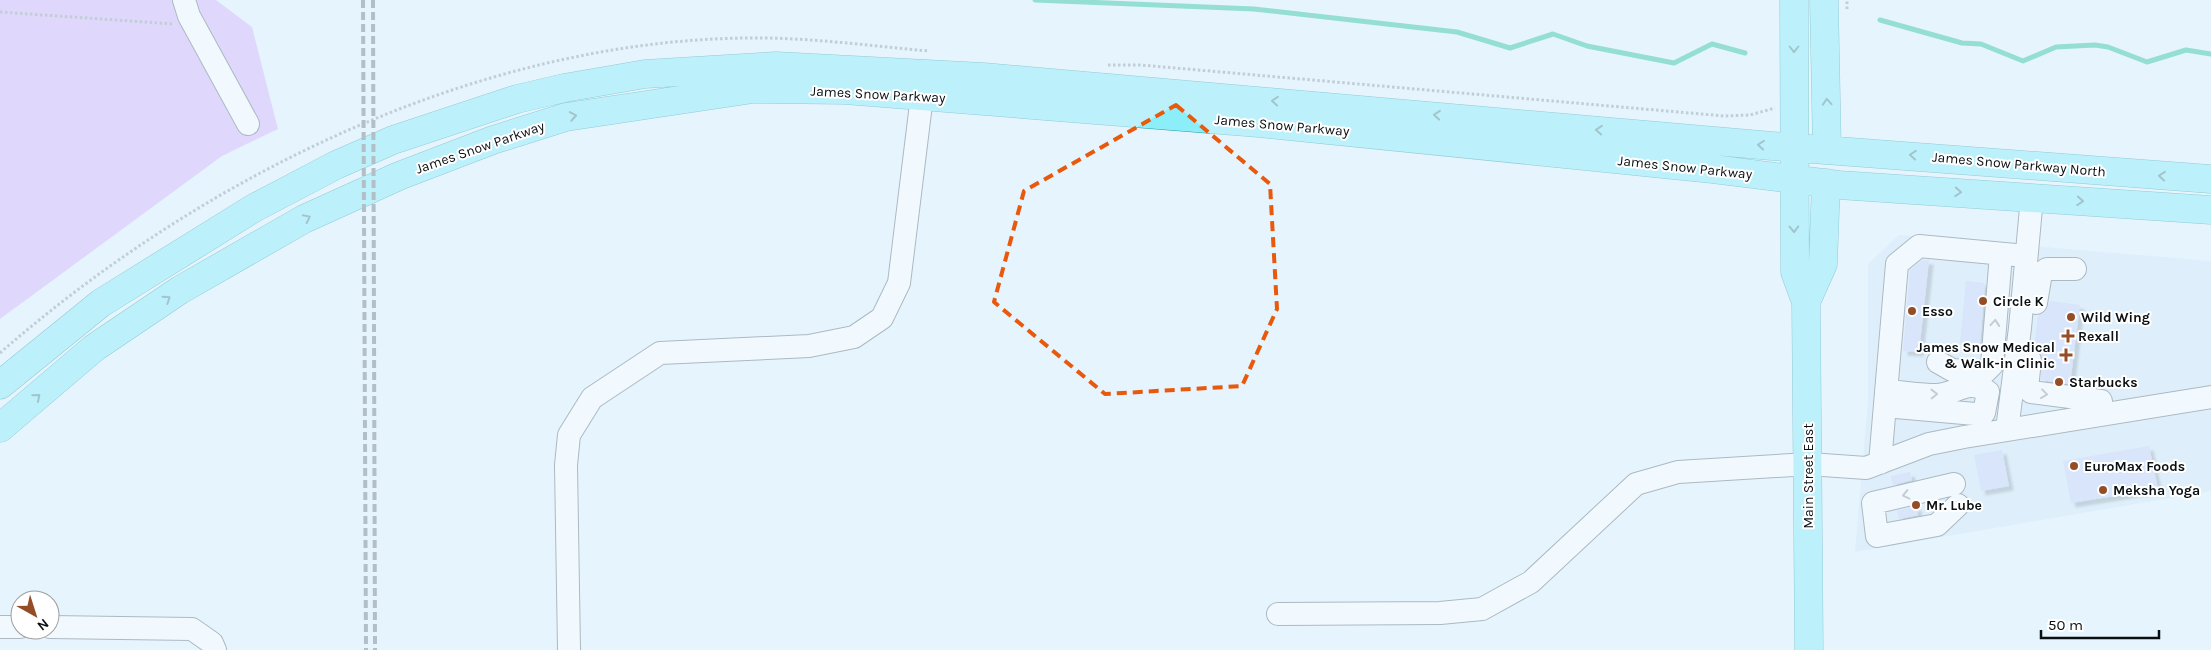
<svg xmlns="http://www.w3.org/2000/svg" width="2211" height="650" font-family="Karla,sans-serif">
<defs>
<filter id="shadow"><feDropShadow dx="4.5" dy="4.5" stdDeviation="1" flood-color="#0004"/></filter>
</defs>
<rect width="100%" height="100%" fill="#e6f4fe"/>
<!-- built -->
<path fill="#d4e8f8" d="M1899 235 2211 261V491L1855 552 1868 400V264Z"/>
<!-- green -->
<path fill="#d8b7fa" d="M0 0H216L252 27 278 129 222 156 0 319Z"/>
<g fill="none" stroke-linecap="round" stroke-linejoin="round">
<!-- stream -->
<path stroke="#31c4a2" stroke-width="5" d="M1035 0 1254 9 1457 32 1510 48 1553 34 1587 46 1674 63 1712 44 1745 53
M1880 20 1962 43 1981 44 2023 61 2056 47 2095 45 2108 47 2147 62 2186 50 2211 54"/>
</g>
<!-- building -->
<path fill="#c8d2f7" filter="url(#shadow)" d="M1923 260H1929L1919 352 1903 351 1910 270Z
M1966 281 1985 283 1980 345 1960 343Z
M2050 301 2080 305 2070 384 2041 380 2042 355 2034 348 2038 316 2046 311Z
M2149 446 2158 489 2071 503 2063 461Z
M2002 450 2009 486 1981 491 1974 455Z
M1910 472 1912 480 1893 485 1891 476Z
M1917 506 1918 515 1899 519 1897 511Z"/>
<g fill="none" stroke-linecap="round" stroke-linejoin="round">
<!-- minor casing -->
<g stroke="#66727b" stroke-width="24">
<path id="minor" d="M184 0 189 16 248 124
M2036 303 2041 273 2047 269H2075
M2030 360 2027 388 2031 392 2101 401
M1938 362 1952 370 1985 372 1992 365 2001 254
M1885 406 1975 414 1984 413 1988 392C1967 377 1956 395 1936 395 1920 395 1903 392 1886 391
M2007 430 2020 328 2032 197
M1880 463 1897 264 1919 246 2026 256
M1954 484 1873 503 1877 536 1937 525 1958 505
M1278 614 1440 613 1482 609 1531 582 1636 484 1678 472 1809 464 1866 468 1929 444 1964 437 2211 397
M0 627H20
M50 627 192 629 212 643 215 650
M569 650 566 465 569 435 592 398 660 353 809 346 854 337 882 318 899 283 922 96"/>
</g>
<!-- major casing -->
<g stroke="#2b98a6" stroke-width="29">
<path id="major" d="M1794 0 1795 272 1806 302 1809 650
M1824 0 1827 150
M1806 302 1823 264 1826 183
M0 385 101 303 254 208 336 165 393 140 517 99 564 88 645 74 776 66 983 77 1772 146 2211 179
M0 428 94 348 180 290 304 219 399 176 493 140 566 117 753 89 845 90 1259 123 1713 169 1839 185 2211 210"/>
</g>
<!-- path -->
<path stroke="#95a0a7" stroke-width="3" stroke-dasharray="2.5 2.5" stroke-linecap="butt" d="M1847 9V0
M0 12 174 24
M1108 65H1141L1724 116 1750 115 1775 108
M0 353C201 177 476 41 747 38 808 37 869 46 929 51"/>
<!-- minor -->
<use href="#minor" stroke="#fff" stroke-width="22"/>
<!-- major -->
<use href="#major" stroke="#8beef9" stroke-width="28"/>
<!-- rail -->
<path stroke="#747e84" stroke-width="4" stroke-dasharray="8 4" stroke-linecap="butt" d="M363 0 366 650
M373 0 375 650"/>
</g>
<!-- one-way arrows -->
<defs><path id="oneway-chevron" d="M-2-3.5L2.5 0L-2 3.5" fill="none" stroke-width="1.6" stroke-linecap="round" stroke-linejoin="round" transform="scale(1.25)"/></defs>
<g stroke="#518a91">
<use href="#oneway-chevron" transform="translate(1794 49) rotate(90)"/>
<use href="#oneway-chevron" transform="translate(1275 101) rotate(-175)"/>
<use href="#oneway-chevron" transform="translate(1827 102) rotate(-94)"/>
<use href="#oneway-chevron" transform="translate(1437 115) rotate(-175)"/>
<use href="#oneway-chevron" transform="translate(573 116) rotate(-10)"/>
<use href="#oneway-chevron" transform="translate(1599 130) rotate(-175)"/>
<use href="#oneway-chevron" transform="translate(1761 145) rotate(-175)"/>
<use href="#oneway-chevron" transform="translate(1913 155) rotate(-175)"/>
<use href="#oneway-chevron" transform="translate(2162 176) rotate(-175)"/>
<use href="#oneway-chevron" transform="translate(1958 192) rotate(4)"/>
<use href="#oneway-chevron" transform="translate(2080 201) rotate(4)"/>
<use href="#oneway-chevron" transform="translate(307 218) rotate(-26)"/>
<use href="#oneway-chevron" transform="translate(1794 229) rotate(89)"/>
<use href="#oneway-chevron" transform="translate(167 299) rotate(-34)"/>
<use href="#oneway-chevron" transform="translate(37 397) rotate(-40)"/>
</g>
<g stroke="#9d9fa0">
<use href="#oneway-chevron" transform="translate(1995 323) rotate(-85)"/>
<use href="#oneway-chevron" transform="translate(1934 394) rotate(-1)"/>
<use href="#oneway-chevron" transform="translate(2044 394) rotate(7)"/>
<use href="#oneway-chevron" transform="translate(1906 495) rotate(167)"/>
</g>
<!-- marked area -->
<path d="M0 0H2211V650H0ZM1176 105 1270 184 1277 309 1242 386 1105 394 994 302 1024 191Z" fill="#e6f4fe" fill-opacity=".55" fill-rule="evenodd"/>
<path fill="none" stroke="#e8590c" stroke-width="4" stroke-dasharray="10 6" stroke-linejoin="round" d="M1176 105 1270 184 1277 309 1242 386 1105 394 994 302 1024 191Z"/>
<!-- markers -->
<g fill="#944d27" stroke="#fff" stroke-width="2">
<circle cx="1983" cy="301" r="5"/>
<circle cx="1912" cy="311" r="5"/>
<circle cx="2071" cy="317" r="5"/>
<path d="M2065.5 328.5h5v5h5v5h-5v5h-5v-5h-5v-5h5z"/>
<path d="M2063.5 347.5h5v5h5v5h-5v5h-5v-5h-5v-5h5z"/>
<circle cx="2059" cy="382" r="5"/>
<circle cx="2074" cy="466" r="5"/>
<circle cx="2103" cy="490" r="5"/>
<circle cx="1916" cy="505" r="5"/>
</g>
<g text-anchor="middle" stroke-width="4" stroke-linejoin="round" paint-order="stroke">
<!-- street labels -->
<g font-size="14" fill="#0a0f12" stroke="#fff">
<text transform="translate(878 94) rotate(3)" y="5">James Snow Parkway</text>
<text transform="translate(1282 125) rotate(5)" y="5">James Snow Parkway</text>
<text transform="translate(480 147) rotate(-19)" y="5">James Snow Parkway</text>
<text transform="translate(2019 164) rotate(5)" y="5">James Snow Parkway North</text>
<text transform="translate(1685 167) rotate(6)" y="5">James Snow Parkway</text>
<text transform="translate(1808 476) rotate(-90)" y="5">Main Street East</text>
</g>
<!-- poi labels -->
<g font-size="14" font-weight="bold" fill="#0a0f12" stroke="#fff" text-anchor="start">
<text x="1993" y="306">Circle K</text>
<text x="1922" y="316">Esso</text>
<text x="2081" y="322">Wild Wing</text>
<text x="2078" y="341">Rexall</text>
<text x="2055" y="352" text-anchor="end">James Snow Medical<tspan x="2055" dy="16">&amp; Walk-in Clinic</tspan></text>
<text x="2069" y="387">Starbucks</text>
<text x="2084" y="471">EuroMax Foods</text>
<text x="2113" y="495">Meksha Yoga</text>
<text x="1926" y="510">Mr. Lube</text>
</g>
</g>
<!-- north arrow -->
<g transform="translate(35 615) rotate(141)"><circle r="24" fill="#ffffff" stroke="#9d9fa0"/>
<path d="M0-4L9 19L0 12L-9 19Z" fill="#944d27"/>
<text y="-8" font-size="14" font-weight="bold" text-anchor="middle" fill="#0a0f12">N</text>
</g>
<!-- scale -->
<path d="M2041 630v8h118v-8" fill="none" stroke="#0a0f12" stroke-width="2.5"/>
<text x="2048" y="630" font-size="15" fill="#0a0f12" stroke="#ffffff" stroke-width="4" paint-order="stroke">50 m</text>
</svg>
